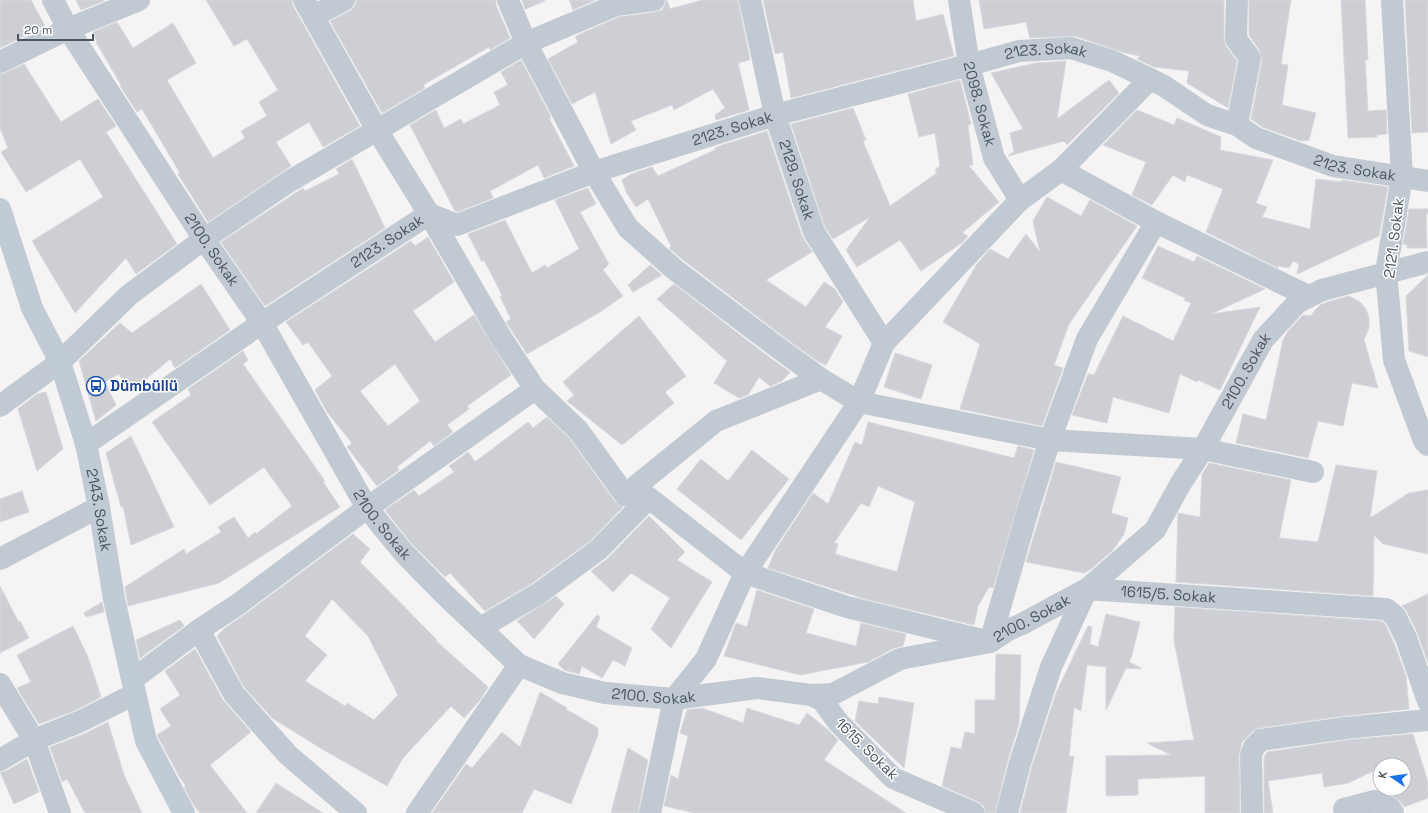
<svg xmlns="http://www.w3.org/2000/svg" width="1428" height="813" font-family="'Space Grotesk',sans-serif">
<rect width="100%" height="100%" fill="#f5f3f3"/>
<!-- building -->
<path fill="#cdcfd5" stroke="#d7d9de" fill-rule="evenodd" d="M0 0H31L45 26 0 48Z
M76 0H104V1L81 10Z
M206 0H292L293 6 360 126 323 147 309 122 276 142 291 166 208 222 178 174 180 173 142 109 137 112 120 86 121 85 96 42H97L93 32 117 22 133 48 173 23 196 63 167 80 213 158 245 138 241 131 267 116 259 102 278 90 247 39 234 46Z
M356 0H496V5L510 38 490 50 489 47 423 85 425 88 382 113 330 21 350 11 355 6Z
M522 0H544L545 1 525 9Z
M569 0H596L573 10Z
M666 0H667L670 9 702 0H738L750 60 738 63 749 110 716 120 715 115 725 108 713 89 674 110 672 105 631 121 636 130 611 144 595 92 572 104 548 59 578 42 575 37 582 33 619 17 656 12 662 10 665 5Z
M763 0H913L916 21 943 14 954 56 791 98 783 52 775 54Z
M979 0H1224V39L1226 46 1237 61 1228 108 1187 83 1189 71 1154 67 1137 59 1140 56 1122 52 1075 36 1030 38 1026 22 984 29Z
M1249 0H1291L1281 64 1288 65 1282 105 1316 113 1309 140 1301 141 1262 127 1251 119 1262 60 1260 51 1249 35Z
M1341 0H1365L1368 60H1365L1368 111 1386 110 1387 134 1377 135V137L1348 138Z
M1405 0H1428V132L1412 133Z
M521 60 551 117 549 118 574 166 544 178 538 165 490 191 493 198 457 212 455 211 410 125 436 110 444 128 461 119 463 124 500 105 494 92 508 85 501 72Z
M1066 61 1057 119 1109 80 1119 93 1067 145 1064 141 1008 156 1014 151 1010 133 1023 129 991 73 1036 63Z
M24 64 61 122 98 99 116 126 106 132 177 244 136 274 126 258 75 313 32 241 103 197 80 159 26 192 1 152 8 148 0 128V74L5 73Z
M960 80 971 124 968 125 973 165 969 166 999 202 962 233 968 236 963 242 921 271 900 240 857 267 846 250 870 217 833 239 825 227 791 124 853 108 866 140 863 141 890 206 937 173 935 170 940 166 935 133 919 137 908 94Z
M1137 110 1174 125 1177 118 1221 137 1220 150 1273 160 1256 203 1267 207 1262 217 1310 229 1316 179 1342 182V180L1388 187 1379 236 1297 274 1299 264 1293 261 1289 268 1279 266 1278 268 1206 232 1223 189 1187 175 1185 182 1173 175 1152 205 1132 195 1146 162 1103 145Z
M767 131 802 236 812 252 766 280 806 307 824 282 835 289 843 302 825 327 842 336 826 365 817 361 780 334 682 259 669 248 671 246 648 199 636 207 626 192 622 180 631 174 652 167 658 176 715 150V148L722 145Z
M352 159 385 228 265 306 221 242 303 188 305 191 339 174 336 169Z
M588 188 596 204 580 212 609 264 603 270 623 296 600 312 527 354 506 322 511 319 500 297 502 295 484 260 482 262 468 234 505 220 532 273 545 265 547 268 579 249 555 200Z
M1047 197 1081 216 1090 200 1137 226 1069 324 1054 365 1063 368 1042 426 960 409 980 344 943 322 977 264 990 249 1008 259 1026 234 1040 252 1033 221Z
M1409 209H1428V214H1426L1427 248H1407V245L1403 244Z
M428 237 454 282 413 311 435 342 474 315 511 375 467 406 469 409 447 425 453 432 434 446 430 441 397 467 399 470 377 486 347 447 352 443 327 412 315 390 332 376 308 342 303 345 286 322 411 241 415 246ZM395 364 420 401 388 426 360 391Z
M1158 246 1194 262 1197 256 1265 289 1211 314 1260 307 1220 390 1198 380 1197 382 1180 374 1169 413 1113 397 1107 423 1072 415 1088 374 1094 375 1123 316 1173 341 1191 303 1184 300 1185 298 1142 278Z
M650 265 662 275 633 292 628 285Z
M1428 275V357L1409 351 1406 296Z
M201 284 230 330 175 368 170 359 131 392 119 374 105 382 116 405 96 421 79 361 120 323 132 333Z
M674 284 765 354 790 372 782 381 770 386 759 377 748 395 739 398 714 383 727 361 657 299Z
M1349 296 1360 302 1366 309 1369 318V328L1364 340 1378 388 1352 383 1343 426 1318 421 1308 458 1236 443 1243 414 1266 420 1283 340 1288 331 1303 315 1310 316 1320 305 1327 302Z
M639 316 686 376 665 392 674 403 622 445 567 401 574 395 563 382Z
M243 351 248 360 243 364 325 481 323 482 340 507 219 583 128 606 125 587 184 549 186 554 221 532 218 527 234 517 248 538 255 532 256 534 292 506 264 467 210 505 152 422 191 395 188 389Z
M895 353 932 365 921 399 884 387Z
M46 392 63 449 37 471 18 409 37 394Z
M547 417 569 438 615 502 623 507 590 541 531 584 485 611 450 573 445 577 412 544 385 510 414 490 419 496 454 472 449 466 468 452 475 462 528 422 533 428Z
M868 422 1014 458 1018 446 1034 450 993 588 989 587 978 606 974 625 865 599 768 568 776 549 813 493 828 504 855 442 862 445ZM878 486 915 502 897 572 835 554 838 544 834 543 861 503 869 507Z
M131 436 174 527 131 545 123 506 121 507 106 453Z
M752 450 789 479 741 540 677 489 701 459 728 481Z
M1056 462 1121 477 1111 513 1128 518 1124 534 1113 550 1091 569 1084 573 1026 562Z
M1209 463 1291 480 1279 538 1318 542 1336 465 1377 471 1370 518 1409 493 1428 490V554L1383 544 1374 535 1373 596 1176 582 1178 513 1200 517 1202 474Z
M22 491 29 512 0 522V499Z
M649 516 685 552 677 560 712 582 671 648 651 629 670 598 631 573 613 592 591 571 607 559Z
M353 534 370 549 360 562 437 640 436 641 488 687 480 700 464 718 451 706 403 758 387 786 322 749 272 718 244 687 217 636 225 628 244 615ZM332 599 368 636 398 695 374 720 347 703 345 706 305 681 327 655 305 636Z
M0 586 18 621H20L29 638 0 653Z
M757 590 814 609 806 633 856 646 861 623 906 634 903 646 894 648 868 662 800 675 724 656 736 623 747 627Z
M1428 594V663L1417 632 1406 610 1402 606Z
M556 596 564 604 534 639 517 621Z
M102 602 104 612 86 617 84 613Z
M1175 607 1381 621 1385 624 1394 643 1406 676 1409 709 1344 716 1259 728 1253 731 1242 742 1239 755 1240 813H1205V776L1138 779V795L1106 796V756L1171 755 1147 743 1194 740 1174 641Z
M1106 614 1140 622 1132 655 1129 662 1141 668V669L1126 668 1106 710V667L1087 665 1081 711 1074 707 1069 756H1074L1066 813H1020L1032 766 1056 693 1088 626 1092 627 1090 644 1098 647Z
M597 615 600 617 596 627 632 648 625 666 613 660 602 678 582 666 579 674 564 670 558 664Z
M180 620 184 626 140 658 136 640Z
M73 626 88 657 101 697 74 711 39 724 17 688 31 682 17 655Z
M195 649 223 700 251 732 210 765 247 813H200L193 804 184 787 186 786 179 776 158 737 157 735 171 726 160 709 180 695 165 671Z
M996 654 1021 655 1019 724 1008 760 995 813H986L984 806 979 802 942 786 951 747 961 749 965 732 975 734V700H995Z
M540 692 567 708 566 710 573 713 598 728V735L571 804 534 789 522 813H432L466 764 472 768 502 732 520 747Z
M879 697 914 703 904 768 855 721 859 701 878 704Z
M702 708 743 723 747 708 799 725 807 713 827 729 838 740 824 760 906 813H695L664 806 671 775 678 779 688 736 680 733 687 710Z
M108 722 124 775 142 813H85L67 779 62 782 50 747 84 734Z
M1413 734 1428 782V798L1404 807 1400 801 1390 794 1388 789H1404V765H1380V768L1348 783 1324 787 1322 773 1268 781 1273 813H1264V757L1267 752 1347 740Z
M628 748 648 760 638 813H611Z
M27 759 39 792 14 804 0 772 6 771Z
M276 783 323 813H256Z"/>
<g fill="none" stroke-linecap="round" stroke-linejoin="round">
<!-- minor -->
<g stroke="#c1cad2" stroke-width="22">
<path id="s1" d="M53 0 68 29 204 239 262 323 367 508 403 552 444 594 519 665 562 683 605 693 674 699 757 688 811 695 833 694 900 659 990 642 1008 630 1022 624 1087 589 1155 530 1181 483 1203 449 1263 340 1297 303 1322 290 1428 262"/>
<path d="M304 0 377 130 429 214 502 339 535 389 578 430 625 495 649 498 745 573 847 607 990 642 1028 510 1050 440 1087 339 1156 222"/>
<path d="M508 0 526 43 594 172 628 228 674 269 773 344 821 379 859 402 1050 440 1203 449 1313 472"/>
<path id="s2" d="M750 0 775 115 814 232 884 343"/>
<path id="s3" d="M959 0 969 65 994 158 1020 200"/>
<path d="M1237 0 1236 39 1250 58 1237 125"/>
<path d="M1392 0 1402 177 1386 272 1394 360 1424 441 1428 445"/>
<path d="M314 16 344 0"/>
<path d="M0 62 68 29 139 0"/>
<path d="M1061 170 1156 222 1308 296"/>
<path d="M0 406 60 362 129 295 204 239 290 181 526 43 616 5 654 0"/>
<path id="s4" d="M86 444 262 323 429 214 457 225 594 172 775 115 969 65 1019 51 1071 48 1112 61 1150 79 1164 86 1207 115 1237 125 1256 138 1333 166 1428 181"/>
<path d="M625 495 716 421 821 379"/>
<path d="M0 559 99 507"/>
<path d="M480 628 538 594 598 550 649 498"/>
<path d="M199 630 234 694 288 755 356 813"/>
<path d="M133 679 199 630 237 605 367 508 535 389"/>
<path d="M0 684 34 740 60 813"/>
<path d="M811 695 822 700 838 722 893 778 974 813"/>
<path d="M0 760 34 740 79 722 135 694"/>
<path d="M1344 809 1375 801 1390 808 1393 813"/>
<path d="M417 813 519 665"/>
<path d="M650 813 674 699 706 659 745 573 859 402 884 343 1020 200 1061 170 1150 79"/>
<path id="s5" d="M1007 813 1020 763 1051 667 1087 589 1386 609 1395 616 1406 638 1428 701"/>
<path d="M1252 813 1251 755 1254 747 1261 740 1346 728 1428 720"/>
</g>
<!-- secondary -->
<path stroke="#c1cbd6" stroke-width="22" id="s6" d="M0 209 32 308 60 362 86 444 99 507 114 599 146 741 184 813"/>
</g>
<!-- icons -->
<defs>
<g id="bus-ring" transform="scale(1)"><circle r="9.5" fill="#fff" stroke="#1a4fb4" stroke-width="1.5"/><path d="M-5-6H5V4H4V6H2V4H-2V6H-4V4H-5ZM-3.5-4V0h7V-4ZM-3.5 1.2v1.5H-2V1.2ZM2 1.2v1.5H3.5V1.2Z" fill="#1a4fb4"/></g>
</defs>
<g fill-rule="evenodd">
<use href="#bus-ring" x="96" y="386"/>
</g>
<g text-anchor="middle" stroke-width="3" stroke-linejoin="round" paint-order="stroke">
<!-- street labels -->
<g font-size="15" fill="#4a5661" stroke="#fff">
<text dy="5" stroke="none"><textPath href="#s4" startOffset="1059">2123. Sokak</textPath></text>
<text dy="5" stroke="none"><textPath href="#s3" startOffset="106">2098. Sokak</textPath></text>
<text dy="5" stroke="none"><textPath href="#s4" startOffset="735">2123. Sokak</textPath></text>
<text dy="5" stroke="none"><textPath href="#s4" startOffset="1395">2123. Sokak</textPath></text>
<text dy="5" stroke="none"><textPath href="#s2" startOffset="186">2129. Sokak</textPath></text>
<text transform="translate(1394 238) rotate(-83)" y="5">2121. Sokak</text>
<text dy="5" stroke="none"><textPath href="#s4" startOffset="363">2123. Sokak</textPath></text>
<text dy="5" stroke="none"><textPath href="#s1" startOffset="296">2100. Sokak</textPath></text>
<text dy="5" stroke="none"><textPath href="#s1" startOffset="1688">2100. Sokak</textPath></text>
<text dy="5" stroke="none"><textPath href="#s6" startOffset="318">2143. Sokak</textPath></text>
<text dy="5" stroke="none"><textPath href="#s1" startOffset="620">2100. Sokak</textPath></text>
<text dy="5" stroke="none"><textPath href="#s5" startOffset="320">1615/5. Sokak</textPath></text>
<text dy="5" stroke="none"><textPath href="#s1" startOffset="1352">2100. Sokak</textPath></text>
<text dy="5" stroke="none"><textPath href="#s1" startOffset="956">2100. Sokak</textPath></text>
<text transform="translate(867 749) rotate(44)" y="5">1615. Sokak</text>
</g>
<!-- transit labels -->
<g font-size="15" font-weight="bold" fill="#164399" stroke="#fff" text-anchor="start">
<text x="110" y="391">Dümbüllü</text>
</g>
</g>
<!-- north arrow -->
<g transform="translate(1392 777) rotate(283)"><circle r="19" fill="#ffffff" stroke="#b7bbc0"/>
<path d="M0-3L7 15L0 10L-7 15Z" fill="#1a73e8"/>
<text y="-6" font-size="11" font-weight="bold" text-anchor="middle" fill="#4a5661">K</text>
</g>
<!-- scale -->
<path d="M18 34v6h75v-6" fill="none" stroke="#4a5661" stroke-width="2"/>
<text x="24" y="34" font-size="12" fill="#4a5661" stroke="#ffffff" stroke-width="3" paint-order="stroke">20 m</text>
</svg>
